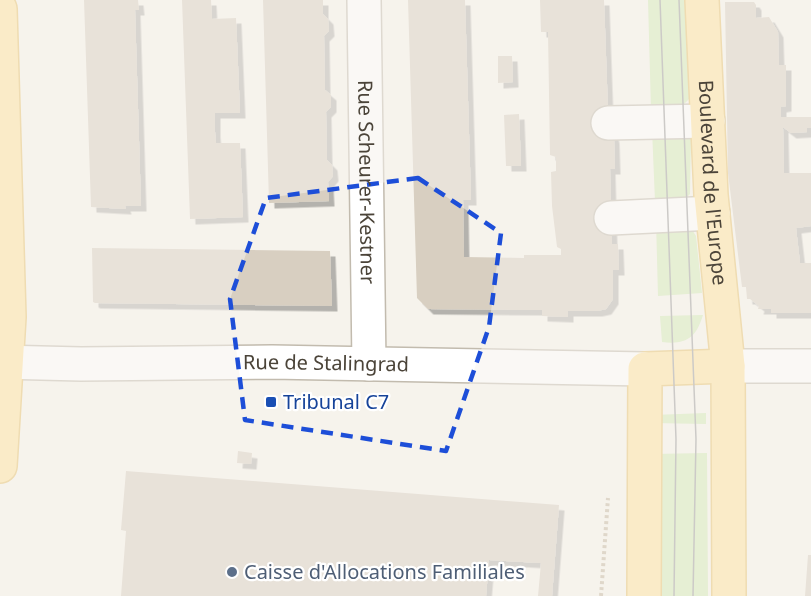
<svg xmlns="http://www.w3.org/2000/svg" width="811" height="596" font-family="'Noto Sans',sans-serif">
<defs>
<filter id="shadow"><feDropShadow dx="5.5" dy="5.5" stdDeviation="0" flood-color="#0004"/></filter>
</defs>
<rect width="100%" height="100%" fill="#f6f3ec"/>
<!-- green -->
<path fill="#d2eab5" d="M648 0H687L689 99 683 105 651 110Z
M652 129 691 137 690 194 686 198 655 201Z
M656 220 691 228 696 236 702 293 658 296Z
M703 315C696 338 686 345 662 342L660 316Z
M706 413V424L652 423 653 415Z
M707 453 708 596H653L652 454Z"/>
<!-- building -->
<path fill="#d8cfc1" filter="url(#shadow)" d="M84 0H138L139 10H135L141 206H125L126 209 91 207Z
M182 0H211L212 19 236 18 240 113H215V132L216 143H240L243 217 190 219Z
M263 0H323V14L328 19 329 31 324 36 325 90 331 95V107L326 112 327 160 332 165 333 176 328 182 329 201 269 203Z
M408 0H465L471 200H463L464 257 524 258V255H561V249L557 247 552 206 551 172 556 171V157L550 155 548 32H541L540 0H604L608 112 614 138 615 169H610L612 244H618L619 270H613V299L606 309 597 311H568V317L542 316V310L428 309 417 298Z
M725 2H754L756 5V18L769 17 778 32 779 65H786V106L781 107V117H811V128H807V132L791 133 783 127 784 173H811V226L796 228 800 263H811V313H771V309H758L759 306 750 299H747L746 287H742L728 173Z
M498 56H512L513 82 498 83Z
M519 114 521 166H506L504 115Z
M92 248 330 251 332 306 95 303 93 302Z
M238 451 252 453 251 464 237 463Z
M126 471 559 505 552 596H538L541 563 489 560 486 596H121L126 531 121 530Z
M808 555H811V596H805Z"/>
<g fill="none" stroke-linecap="round" stroke-linejoin="round">
<!-- minor casing -->
<g stroke="#c2bbae" stroke-width="36">
<g id="minor">
<path id="s1" d="M364 0 369 364"/>
<path d="M608 123 708 121"/>
<path d="M611 218 713 213"/>
<path id="s2" d="M0 362 81 364 272 362 645 369"/>
<path d="M728 366H811"/>
</g>
</g>
<!-- major casing -->
<g stroke="#e6c16a" stroke-width="36">
<g id="major">
<path id="s3" d="M702 0 711 195 728 366 729 596"/>
<path d="M0 9 9 317 0 466"/>
<path d="M644 596 645 369 728 366"/>
</g>
</g>
<!-- path -->
<path stroke="#c4b79f" stroke-width="4" stroke-dasharray="3 3" stroke-linecap="butt" d="M601 596 608 498"/>
<!-- minor -->
<use href="#minor" stroke="#fff" stroke-width="33"/>
<!-- major -->
<use href="#major" stroke="#ffe39c" stroke-width="33"/>
<!-- tram -->
<path stroke="#9a9a9a" stroke-width="1.5" d="M660 0 676 439 674 596
M679 0 696 439 693 596"/>
</g>
<!-- marked area -->
<path d="M0 0H811V596H0ZM418 178 501 233 489 327 446 451 245 420 230 299 266 198Z" fill="#f6f3ec" fill-opacity=".55" fill-rule="evenodd"/>
<path fill="none" stroke="#1d4ed8" stroke-width="4.5" stroke-dasharray="12 8" stroke-linejoin="round" d="M418 178 501 233 489 327 446 451 245 420 230 299 266 198Z"/>
<!-- markers -->
<rect fill="#1a4fb4" stroke="#fff" stroke-width="2" x="265" y="396" width="12" height="12" rx="3"/>
<circle fill="#5c6f8a" stroke="#fff" stroke-width="2" cx="232" cy="572" r="6"/>
<g text-anchor="middle" stroke-width="4.5" stroke-linejoin="round" paint-order="stroke">
<!-- street labels -->
<g font-size="20" fill="#4b4439" stroke="#fff">
<text dy="7" stroke="none"><textPath href="#s1" startOffset="182">Rue Scheurer-Kestner</textPath></text>
<text dy="7" stroke="none"><textPath href="#s3" startOffset="183">Boulevard de l'Europe</textPath></text>
<text dy="7" stroke="none"><textPath href="#s2" startOffset="326">Rue de Stalingrad</textPath></text>
</g>
<!-- transit labels -->
<g font-size="20" fill="#164399" stroke="#fff" text-anchor="start">
<text x="283" y="409">Tribunal C7</text>
</g>
<!-- service labels -->
<g font-size="20" fill="#4e5e75" stroke="#fff" text-anchor="start">
<text x="244" y="579">Caisse d'Allocations Familiales</text>
</g>
</g>
</svg>
